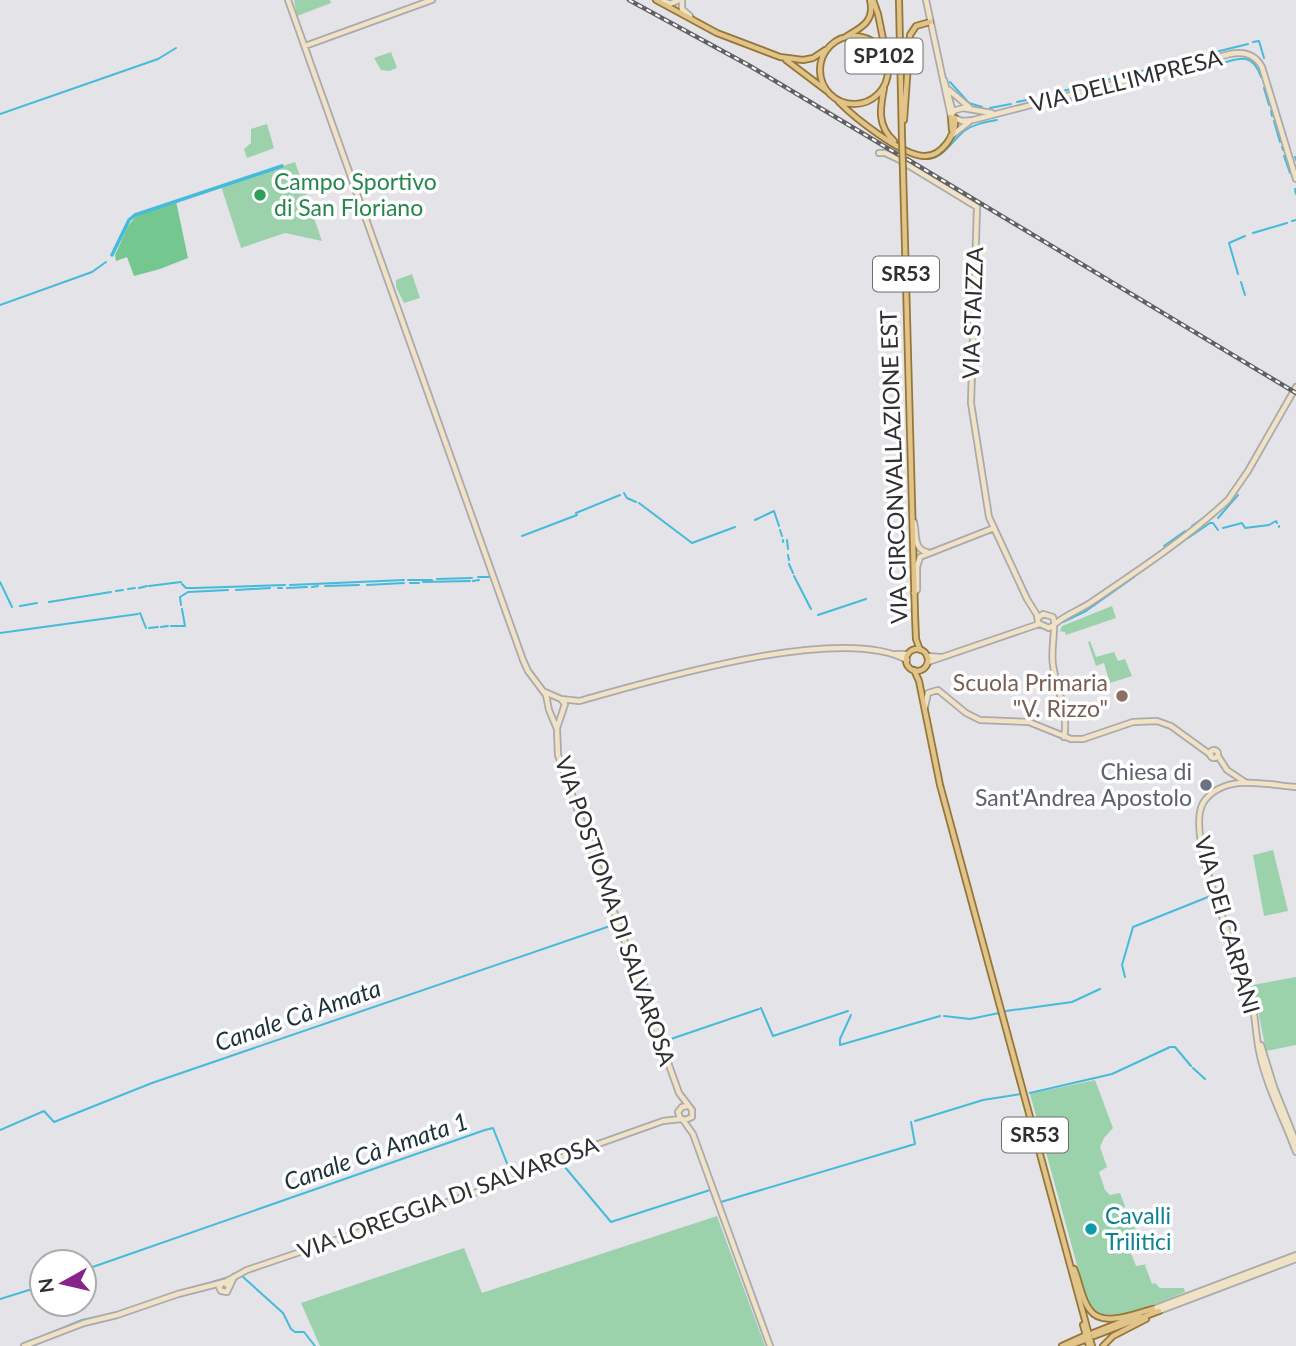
<svg xmlns="http://www.w3.org/2000/svg" width="1296" height="1346" font-family="Lato,sans-serif">
<rect width="100%" height="100%" fill="#e3e3e8"/>
<!-- green -->
<path fill="#9bd2ac" d="M294 0H330L331 3 297 16Z
M391 52 397 68 389 71 381 70 374 58Z
M267 124 274 148 247 158 244 149 251 143V129Z
M295 162 322 241 285 233 241 248 221 186Z
M412 274 420 298 404 303 396 287V280Z
M1112 606 1116 618 1066 635 1065 632 1058 631H1060L1062 626Z
M1090 641 1096 657 1114 652 1118 661 1125 659 1132 676 1110 683 1104 663 1096 666 1088 642Z
M1273 850 1288 911 1264 916 1253 855Z
M1296 977V1045L1266 1051 1253 985Z
M1095 1080 1113 1128 1104 1138 1100 1147 1107 1167 1099 1172 1105 1190 1110 1195 1120 1193 1125 1206 1121 1214 1123 1220 1133 1223 1138 1236 1130 1239 1132 1243 1128 1246 1136 1266 1148 1264 1145 1265 1152 1284 1155 1283 1160 1288H1184L1185 1292C1163 1301 1117 1322 1095 1312L1085 1294 1030 1094Z
M717 1216 765 1346H320L301 1303 464 1248 482 1293Z"/>
<!-- forest -->
<path fill="#75c790" d="M176 201 188 258 160 269 134 276 127 257 116 261 115 255 128 226 136 216Z"/>
<g fill="none" stroke-linecap="round" stroke-linejoin="round">
<!-- stream -->
<path stroke="#45bbdb" stroke-width="2" d="M1253 42 1259 41 1264 58
M1163 65 1248 44
M1216 65C1237 59 1252 50 1261 77
M1199 69 1208 67
M950 82 969 103 982 107
M1129 86 1146 81
M1264 88 1269 105
M1111 91 1118 89
M1059 92 1158 67
M1038 98 1046 95
M1069 101 1097 94
M1017 102 1031 99
M990 108 1011 104
M1271 111 1272 116
M0 114 158 59 176 48
M1274 121 1280 142
M1282 147 1283 150
M1284 156 1290 173
M1295 157 1296 160
M923 159C943 160 950 143 964 131 974 124 985 122 997 120
M1295 189 1296 194
M1292 221 1296 220
M1253 233 1287 223
M1238 274 1229 243 1245 236
M1241 282 1245 295
M0 305 92 272 106 262
M624 493 627 498 636 502
M639 503 692 543 735 527
M1218 518 1238 495
M755 520 774 511 779 526
M1192 526 1202 519
M1279 526V527
M1223 528 1242 523 1245 528 1269 525 1276 521 1277 523
M780 530 782 536
M522 536 577 515 576 513 620 495
M1188 538 1210 523H1213L1218 530
M783 540V542
M787 540 788 549
M1164 546 1185 531
M788 555 789 560
M789 564 793 573
M794 576 811 609
M478 577H490
M437 579 472 578
M408 580H432
M473 581 479 580
M0 582 12 607
M423 582 470 581
M410 583H419
M182 584 186 588H195L285 585
M290 585 404 580
M367 585 404 583
M149 586 181 582
M325 586 359 585
M312 587 318 586
M139 588 147 586
M278 588H282
M287 588 307 587
M128 589 135 588
M236 590 270 588
M116 591 123 590
M49 602 111 592
M181 605 180 597 188 592 228 590
M20 606 37 603
M140 613 146 628
M818 615 866 599
M1063 622 1086 611 1134 577
M171 626H185L182 609
M161 627 168 626
M149 628 158 627
M0 633 138 614
M621 923 638 972
M1125 977 1122 965 1133 927 1213 895
M646 979 651 1002 665 1041 759 1009
M761 1008 773 1036 848 1011
M1006 1011 1072 1002 1100 989
M851 1015 840 1039V1045L940 1016
M944 1016 970 1019 999 1013
M1193 1068 1205 1079
M1030 1093 1112 1074 1170 1047H1175L1191 1066
M915 1121 983 1100 1021 1094
M0 1130 44 1111 54 1122 152 1083 613 925
M541 1165 559 1160 611 1222 710 1190
M712 1194 716 1204
M721 1202 915 1144 911 1122
M84 1270 485 1130 493 1128 510 1171 536 1164
M242 1276 283 1313 291 1329 295 1332H304L315 1346
M182 1291 236 1275
M0 1299 42 1286
M115 1313 133 1307
M29 1342 82 1320 103 1316"/>
<!-- canal -->
<path stroke="#45bbdb" stroke-width="3.5" d="M112 255 129 220 135 215 282 166"/>
<!-- secondary casing -->
<g stroke="#aaa9ae" stroke-width="8">
<path id="secondary" d="M288 0 523 660 528 671 546 695 549 710 557 729 558 755 569 786 679 1093 692 1110V1117L685 1120 680 1118 678 1112 682 1107 687 1106
M661 0 670 4 679 0
M682 0V9L690 16
M926 0 951 117
M305 46 432 0
M944 80 953 112
M949 90 969 107
M951 117 953 111 963 108 992 113
M955 118 962 121 973 120 1230 54C1244 51 1255 54 1262 67L1296 179
M951 136 969 122
M879 153H885L898 159 977 207 971 403 989 517 1027 599 1037 615 1038 623 1049 628 1055 624 1053 617 1043 614 1038 618
M1228 500 1248 471 1296 387
M914 522C917 534 913 549 927 552
M914 593 917 590V567L920 557 994 528
M1056 623C1067 614 1082 609 1093 601 1139 570 1187 538 1228 500
M1054 626C1054 639 1051 653 1053 665 1056 688 1069 713 1064 737
M896 654H908
M927 656 941 657
M928 662 1039 624
M545 692 561 699 565 704 557 728
M561 699 579 701C652 681 840 623 907 660
M925 707 928 693 938 690 966 713 980 720 1029 722 1071 739H1083L1133 722 1157 721 1171 726 1211 755
M1210 754a4 4 0 1 1 8 0a4 4 0 1 1-8 0Z
M1218 756 1227 770 1245 782
M1296 787C1267 785 1227 773 1205 800 1181 829 1237 952 1249 988 1255 1008 1255 1031 1259 1051 1266 1086 1284 1119 1296 1152
M1261 1045 1274 1087 1296 1142
M683 1120 693 1134 770 1346
M225 1282 247 1270 492 1187 511 1175 663 1121 681 1119
M229 1286 223 1282 219 1287 221 1291 227 1292 234 1277
M1153 1309 1296 1255
M1159 1311 1296 1259
M24 1346 84 1323 117 1315 178 1294 221 1283"/>
</g>
<!-- primary casing -->
<g stroke="#967637" stroke-width="8">
<path id="primary" d="M656 0 717 33 780 57 803 60 813 58 825 50
M873 0 878 14 887 59
M899 0 902 139
M847 36C863 27 875 20 870 0
M820 70a34 34 0 1 1 68 0a34 34 0 1 1-68 0Z
M786 60 827 91
M884 88C880 108 877 126 894 141
M839 102C855 118 900 154 923 156 933 157 941 151 947 143 953 135 956 128 955 118
M951 117 952 130
M904 120 910 35 916 26 930 22
M903 171 915 615 916 639 920 650
M906 660a11 11 0 1 1 22 0a11 11 0 1 1-22 0Z
M914 670 919 681 940 785 1092 1346
M1074 1269C1080 1282 1081 1299 1090 1310 1102 1328 1136 1313 1153 1309
M1083 1325 1089 1346
M1093 1333 1139 1315
M1094 1336 1159 1311
M1062 1346 1084 1336
M1068 1346 1085 1340
M1103 1346 1113 1336 1146 1319"/>
</g>
<!-- secondary -->
<use href="#secondary" stroke="#f0e2c4" stroke-width="4.5"/>
<!-- primary -->
<use href="#primary" stroke="#e1c489" stroke-width="4.5"/>
<!-- rail casing -->
<g stroke="#616164" stroke-width="4.5">
<path id="rail" d="M629 0 750 66 899 155
M907 159 1296 393"/>
</g>
<!-- rail -->
<use href="#rail" stroke="#fff" stroke-width="2" stroke-dasharray="5" stroke-linecap="butt"/>
<!-- primary-bridge casing -->
<g stroke="#967637" stroke-width="8" stroke-linecap="butt">
<path id="primary-bridge" d="M902 139 903 171"/>
</g>
<!-- primary-bridge -->
<use href="#primary-bridge" stroke="#e1c489" stroke-width="4.5"/>
</g>
<!-- markers -->
<circle fill="#2e9e5b" stroke="#fff" stroke-width="2.5" cx="260" cy="195" r="7"/>
<circle fill="#8d6e63" stroke="#fff" stroke-width="2.5" cx="1122" cy="696" r="7"/>
<circle fill="#6b7280" stroke="#fff" stroke-width="2.5" cx="1206" cy="785" r="7"/>
<circle fill="#0f9aa8" stroke="#fff" stroke-width="2.5" cx="1091" cy="1229" r="7"/>
<g text-anchor="middle" stroke-width="7" stroke-linejoin="round" paint-order="stroke">
<!-- shield labels -->
<g fill="#fff" stroke="#6d6d6f" stroke-width="2">
<rect x="845.5" y="38.5" width="77" height="35" rx="5"/>
<rect x="873" y="256.5" width="66" height="35" rx="5"/>
<rect x="1002" y="1117.5" width="66" height="35" rx="5"/>
</g>
<g font-size="21" font-weight="bold" fill="#2f2f31">
<text x="884" y="63">SP102</text>
<text x="906" y="281">SR53</text>
<text x="1035" y="1142">SR53</text>
</g>
<!-- street labels -->
<g font-size="23" fill="#2f2f31" stroke="#fff">
<text transform="translate(1126 81) rotate(-14)" y="8">VIA DELL'IMPRESA</text>
<text transform="translate(973 313) rotate(-88)" y="8">VIA STAIZZA</text>
<text transform="translate(894 467) rotate(-92)" y="8">VIA CIRCONVALLAZIONE EST</text>
<text transform="translate(615 911) rotate(71)" y="8">VIA POSTIOMA DI SALVAROSA</text>
<text transform="translate(1227 925) rotate(74)" y="8">VIA DEI CARPANI</text>
<text transform="translate(448 1198) rotate(-20)" y="8">VIA LOREGGIA DI SALVAROSA</text>
</g>
<!-- leisure labels -->
<g font-size="23" fill="#27864d" stroke="#fff" text-anchor="start">
<text x="274" y="190">Campo Sportivo<tspan x="274" dy="26">di San Floriano</tspan></text>
</g>
<!-- education labels -->
<g font-size="23" fill="#785e54" stroke="#fff" text-anchor="end">
<text x="1108" y="691">Scuola Primaria<tspan x="1108" dy="26">"V. Rizzo"</tspan></text>
</g>
<!-- worship labels -->
<g font-size="23" fill="#5b616d" stroke="#fff" text-anchor="end">
<text x="1192" y="780">Chiesa di<tspan x="1192" dy="26">Sant'Andrea Apostolo</tspan></text>
</g>
<!-- culture labels -->
<g font-size="23" fill="#0d838f" stroke="#fff" text-anchor="start">
<text x="1105" y="1224">Cavalli<tspan x="1105" dy="26">Trilitici</tspan></text>
</g>
<!-- water labels -->
<g font-size="24" font-style="italic" fill="#1d3238" stroke="#fff">
<text transform="translate(298 1016) rotate(-19)" y="8">Canale Cà Amata</text>
<text transform="translate(376 1152) rotate(-19)" y="8">Canale Cà Amata 1</text>
</g>
</g>
<!-- north arrow -->
<g transform="translate(63 1283) rotate(262)"><circle r="33" fill="#ffffff" stroke="#acacad" stroke-width="2"/>
<path d="M0-5L12 26L0 18L-12 26Z" fill="#87238b"/>
<text y="-10" font-size="19" font-weight="bold" text-anchor="middle" fill="#2f2f31">N</text>
</g>
</svg>
